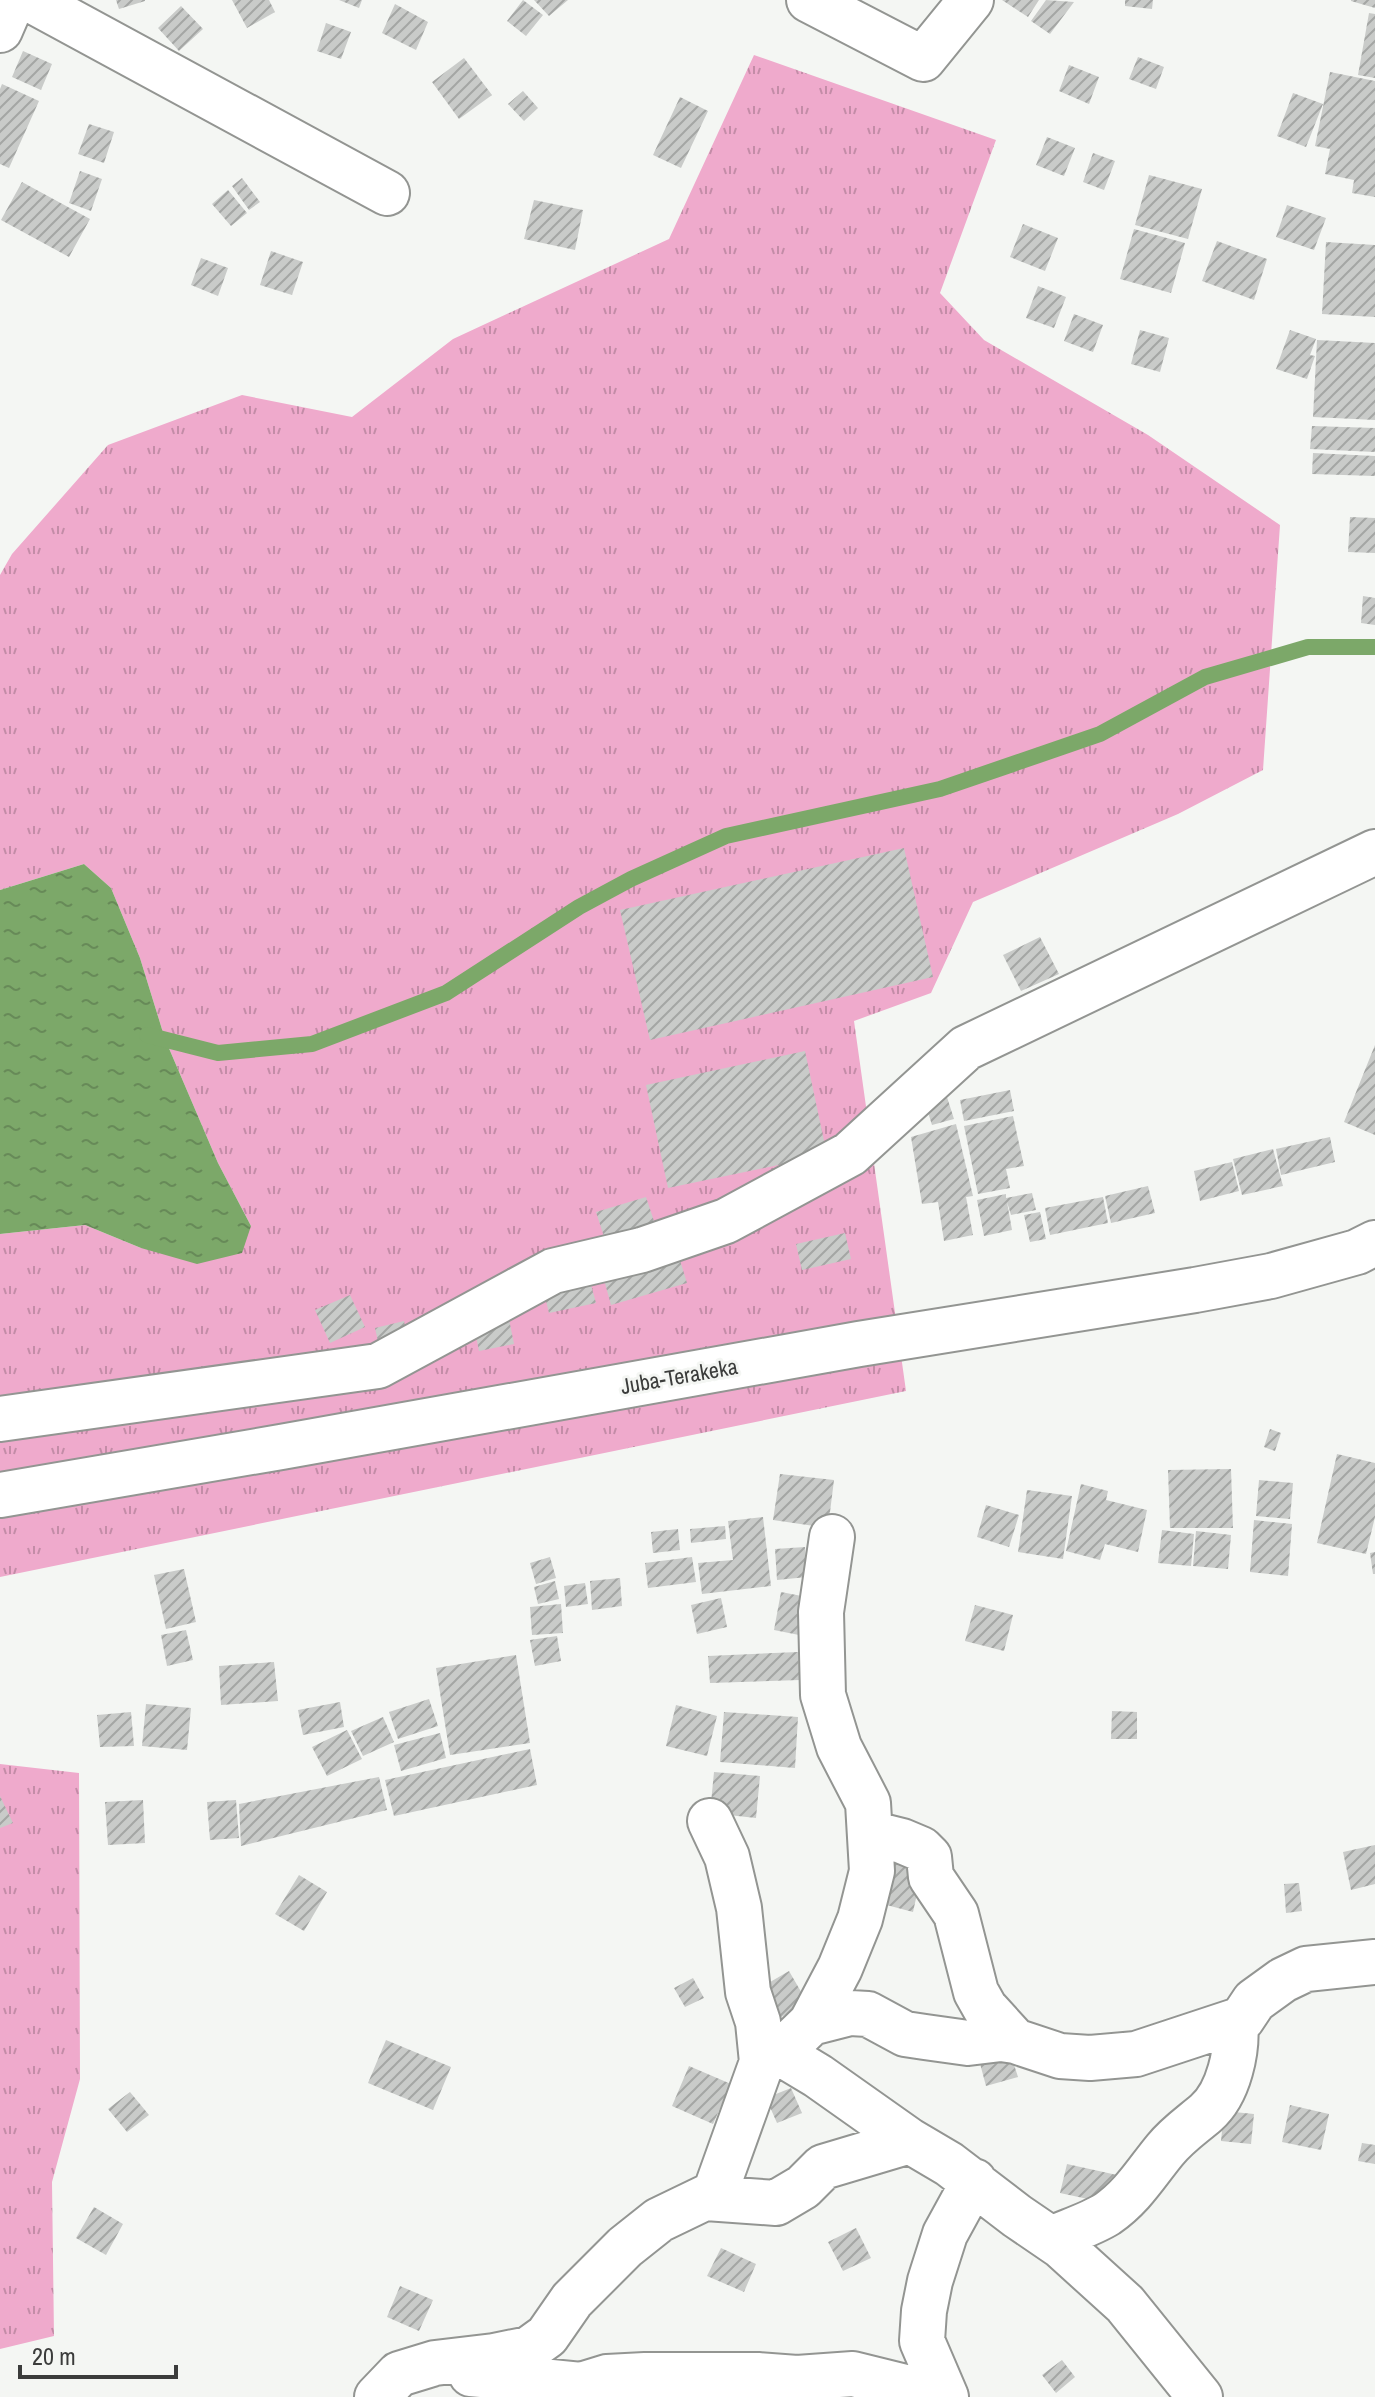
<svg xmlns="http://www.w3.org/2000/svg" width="1375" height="2397" font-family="'Archivo Narrow',sans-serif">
<defs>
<pattern id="grass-tufts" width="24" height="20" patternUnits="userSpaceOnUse" patternTransform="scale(2)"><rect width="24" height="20" fill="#efaacc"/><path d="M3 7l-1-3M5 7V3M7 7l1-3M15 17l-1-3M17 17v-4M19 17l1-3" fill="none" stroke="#c38ca7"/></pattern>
<pattern id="water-ripples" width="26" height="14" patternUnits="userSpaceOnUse" patternTransform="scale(2)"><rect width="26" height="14" fill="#7ca869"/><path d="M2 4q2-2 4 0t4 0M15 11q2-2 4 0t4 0" fill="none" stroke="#678a58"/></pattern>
<pattern id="building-hatch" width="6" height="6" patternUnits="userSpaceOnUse" patternTransform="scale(2)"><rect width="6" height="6" fill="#c9cbc9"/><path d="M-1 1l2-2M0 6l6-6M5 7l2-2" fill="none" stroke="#a4a6a4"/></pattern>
</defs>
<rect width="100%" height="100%" fill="#f4f6f3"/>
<!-- grass -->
<path fill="url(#grass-tufts)" d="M754 55 996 140 940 293 984 340 1148 435 1280 525 1263 770 1178 814 973 902 931 993 854 1021 906 1391 0 1577V1234L85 1225 141 1248 251 1226 218 1163 165 1039 140 958 111 888 84 864 0 890V575L12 554 108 445 242 395 352 417 453 339 669 239Z
M0 1764 79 1773 80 2079 52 2182 54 2336 0 2349Z"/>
<!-- water -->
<path fill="url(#water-ripples)" d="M84 864 111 888 140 958 165 1039 218 1163 251 1226 242 1253 197 1264 141 1248 85 1225 0 1234V890Z"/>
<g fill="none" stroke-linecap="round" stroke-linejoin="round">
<!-- stream -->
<path stroke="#7ca869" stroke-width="16" d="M147 1035 218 1053 312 1044 446 993 579 907 631 879 726 836 940 789 1100 734 1205 677 1308 647H1375"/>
</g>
<!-- building -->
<path fill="url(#building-hatch)" d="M116 0H145V1L119 9Z
M232 0H269L275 12 247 28Z
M339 0H362L359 8Z
M523 0 543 15 526 36 507 21Z
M534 0H568L549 16Z
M1002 0H1039L1028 17Z
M1046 0 1074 2 1050 34 1031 21Z
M1125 0H1153L1152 9 1125 6Z
M1351 0H1375V8L1351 1Z
M395 4 428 22 416 50 382 33Z
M181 6 203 29 179 51 158 28Z
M1369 13 1375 14V78L1358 75Z
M326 23 351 32 341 59 317 51Z
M23 51 52 64 41 90 12 77Z
M1138 57 1164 67 1156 89 1129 79Z
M464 58 492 95 459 119 432 82Z
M1069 65 1099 77 1089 104 1059 91Z
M1330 72 1375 81V197L1352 193 1354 180 1325 174 1330 149 1315 146Z
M2 84 39 101 9 168 0 164V89Z
M523 91 538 108 524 121 508 104Z
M1293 93 1323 104 1306 147 1277 136Z
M680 97 708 111 681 168 653 155Z
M89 124 114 132 104 163 78 154Z
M1047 137 1075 148 1064 176 1036 165Z
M1093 153 1115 161 1104 190 1083 182Z
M80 171 102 179 91 211 69 203Z
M1149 175 1202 189 1188 239 1135 225Z
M242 178 260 202 249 210 232 186Z
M22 182 90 219 69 257 1 220Z
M228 190 247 213 231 226 212 204Z
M534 200 583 210 575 250 524 239Z
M1287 205 1326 218 1314 250 1276 237Z
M1023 224 1058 238 1045 271 1010 257Z
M1134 229 1185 243 1171 293 1120 279Z
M1217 241 1267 259 1254 300 1202 281Z
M1326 242 1375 245V317L1322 314Z
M271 251 303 262 292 295 260 285Z
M201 258 228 268 218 296 191 285Z
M1038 286 1066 297 1054 328 1026 318Z
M1074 314 1103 325 1093 352 1064 341Z
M1140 330 1169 338 1160 372 1131 364Z
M1290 330 1316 339 1310 355 1315 356 1307 379 1276 369Z
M1317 340 1375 343V420L1313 417Z
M1312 426 1375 428V452L1310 449Z
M1313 453 1375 456V476L1312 474Z
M1350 517 1375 518V553L1348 552Z
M1363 596 1375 598V625L1361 623Z
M904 848 933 977 650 1040 620 910Z
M1040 937 1059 974 1021 991 1003 955Z
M1375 1045V1135L1344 1122Z
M805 1051 827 1155 668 1188 646 1085Z
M1010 1090 1014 1111 964 1121 960 1100Z
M946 1094 954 1119 932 1125 924 1100Z
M1013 1116 1024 1166 1006 1169 1010 1188 978 1194 964 1126Z
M956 1124 973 1196 966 1197 973 1235 944 1241 938 1202 922 1204 911 1137Z
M1330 1137 1335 1162 1281 1175 1276 1149Z
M1273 1149 1283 1186 1242 1195 1233 1159Z
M1232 1162 1239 1191 1200 1201 1194 1171Z
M1148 1186 1155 1213 1111 1223 1105 1196Z
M1032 1193 1036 1210 1011 1215 1007 1202 1012 1230 984 1236 977 1200 1006 1194V1198Z
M646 1197 660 1239 610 1255 596 1212Z
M1103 1197 1108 1223 1050 1235 1045 1208Z
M1040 1212 1046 1239 1030 1242 1024 1215Z
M845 1233 851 1259 802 1270 796 1244Z
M676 1247 687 1283 611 1305 601 1269Z
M587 1270 596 1303 549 1313 541 1281Z
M350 1295 365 1327 330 1343 315 1310Z
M508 1314 514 1344 479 1351 473 1321Z
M404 1321 408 1340 379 1346 375 1328Z
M1270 1429 1281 1433 1275 1451 1264 1447Z
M1337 1454 1375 1463V1517L1366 1554 1317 1543Z
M1231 1469 1233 1528H1170L1168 1470Z
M780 1474 834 1480 828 1528 773 1520Z
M1259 1480 1293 1483 1290 1519 1256 1516Z
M1081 1484 1108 1491 1106 1500 1147 1510 1138 1552 1105 1544 1100 1560 1066 1551Z
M1027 1490 1072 1496 1063 1559 1018 1552Z
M986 1505 1019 1515 1009 1547 977 1537Z
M763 1517 771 1586 702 1594 698 1563 733 1560 728 1521Z
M1254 1520 1292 1524 1288 1576 1250 1572Z
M725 1526 726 1539 691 1543 690 1529Z
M678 1529 680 1550 653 1553 651 1532Z
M1162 1530 1194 1534 1191 1566 1158 1563Z
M1196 1531 1231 1535 1228 1569 1193 1566Z
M805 1547 807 1577 777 1580 775 1549Z
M1375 1552V1574H1373L1370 1553Z
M550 1557 556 1578 536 1584 530 1563Z
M692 1557 696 1582 648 1588 645 1563Z
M184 1569 196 1622 166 1629 154 1575Z
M620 1578 622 1606 592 1610 590 1581Z
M555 1581 559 1599 538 1604 534 1587Z
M585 1583 588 1604 566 1607 564 1586Z
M781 1592 812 1598 804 1636 774 1630Z
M721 1598 727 1627 697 1634 691 1605Z
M561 1604 563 1633 532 1635 530 1607Z
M975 1605 1013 1615 1004 1651 965 1641Z
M186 1630 193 1660 167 1666 161 1635Z
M557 1636 561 1661 535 1666 530 1640Z
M798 1652 800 1680 710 1683 708 1656Z
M516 1655 530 1743 450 1755 436 1668Z
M274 1662 278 1701 221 1705 219 1666Z
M429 1699 438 1726 398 1739 389 1712Z
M340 1702 344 1727 303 1735 298 1710Z
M146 1704 191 1708 187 1750 142 1746Z
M676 1705 717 1716 707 1756 666 1746Z
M1112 1711 1137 1712V1739H1111Z
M131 1712 134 1746 100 1747 97 1715Z
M724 1712 798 1717 795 1768 720 1762Z
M383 1717 394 1742 363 1756 351 1731Z
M347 1730 362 1759 327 1776 312 1747Z
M440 1733 446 1758 401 1771 394 1745Z
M530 1749 537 1785 394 1816 385 1780Z
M714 1772 760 1776 756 1818 710 1813Z
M379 1777 387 1810 241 1846 239 1804Z
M0 1796 13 1823 0 1828Z
M143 1800 145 1843 108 1845 105 1802Z
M236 1800 239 1838 210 1840 207 1802Z
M1375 1845V1884L1351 1890 1343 1852Z
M890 1854 924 1862 913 1912 879 1903Z
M299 1875 327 1892 304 1931 275 1914Z
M1299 1883 1302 1911 1286 1913 1284 1884Z
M789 1971 807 2002 778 2019 760 1988Z
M693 1978 704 1998 685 2007 674 1988Z
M386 2040 451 2067 433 2110 368 2083Z
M1008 2046 1018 2077 986 2086 978 2056Z
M689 2066 731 2084 713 2124 672 2106Z
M791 2088 802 2113 777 2123 766 2098Z
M130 2092 149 2115 127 2132 108 2109Z
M1290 2105 1329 2114 1321 2150 1282 2142Z
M1224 2111 1254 2114 1251 2144 1221 2141Z
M1362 2143 1375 2145V2164L1358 2161Z
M1067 2164 1117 2175 1111 2204 1060 2193Z
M94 2207 123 2224 106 2255 76 2238Z
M856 2228 871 2258 843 2271 828 2242Z
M721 2248 756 2264 744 2292 707 2276Z
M400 2286 433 2300 419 2331 387 2317Z
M1062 2360 1075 2377 1056 2393 1042 2375Z"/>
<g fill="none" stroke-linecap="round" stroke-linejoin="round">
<!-- street casing -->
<g stroke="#939592" stroke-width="48">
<path id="street" d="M31 0 387 193
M809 0 923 59 971 0
M0 30 13 0
M0 1419 378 1366 553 1271 642 1250 726 1221 850 1154 966 1048 1375 852
M870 1833 902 1841 921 1849 929 1857 931 1877 956 1914 976 1992 985 2008 1015 2041
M811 2023 840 1968 860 1919 872 1871 868 1803 839 1747 823 1695 821 1612 832 1537
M760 2041 818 2076 910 2141 949 2164 1017 2216 1061 2246 1125 2304 1200 2397
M780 2053 811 2023 850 2013 868 2014 905 2034 925 2037 968 2043 1001 2039 1015 2041 1060 2056 1090 2058 1136 2054 1242 2019 1254 2001 1283 1980 1306 1969 1375 1962
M706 2198 776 2203 803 2187 823 2167 910 2141
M1051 2239C1069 2231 1091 2224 1107 2214 1133 2196 1146 2173 1165 2150 1177 2135 1192 2125 1206 2113 1229 2093 1238 2050 1235 2022
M471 2374 581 2385 607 2377 645 2375H758L797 2378 853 2374 946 2397
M377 2397 399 2374 435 2363 494 2356 529 2349 547 2336 572 2300 625 2247 659 2220 715 2193 762 2062 758 2022 748 1992 739 1908 727 1857 710 1821
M946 2397 922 2341 924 2311 930 2281 945 2234 974 2181"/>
</g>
<!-- primary casing -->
<g stroke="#939592" stroke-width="48">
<path id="primary" d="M0 1495 281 1447 859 1344 1195 1290 1271 1276 1357 1252 1375 1243"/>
</g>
<!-- street -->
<use href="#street" stroke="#fff" stroke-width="44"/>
<!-- primary -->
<use href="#primary" stroke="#fff" stroke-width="44"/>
</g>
<g text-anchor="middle" stroke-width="6" stroke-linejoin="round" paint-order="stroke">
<!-- street labels -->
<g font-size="22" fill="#3b3c3b" stroke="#f4f6f3">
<text transform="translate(679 1376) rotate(-10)" y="8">Juba-Terakeka</text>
</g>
</g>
<!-- scale -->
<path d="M20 2365v12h156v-12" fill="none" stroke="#3b3c3b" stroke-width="4"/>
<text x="32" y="2365" font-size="24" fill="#3b3c3b" stroke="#f4f6f3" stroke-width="6" paint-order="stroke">20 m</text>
</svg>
